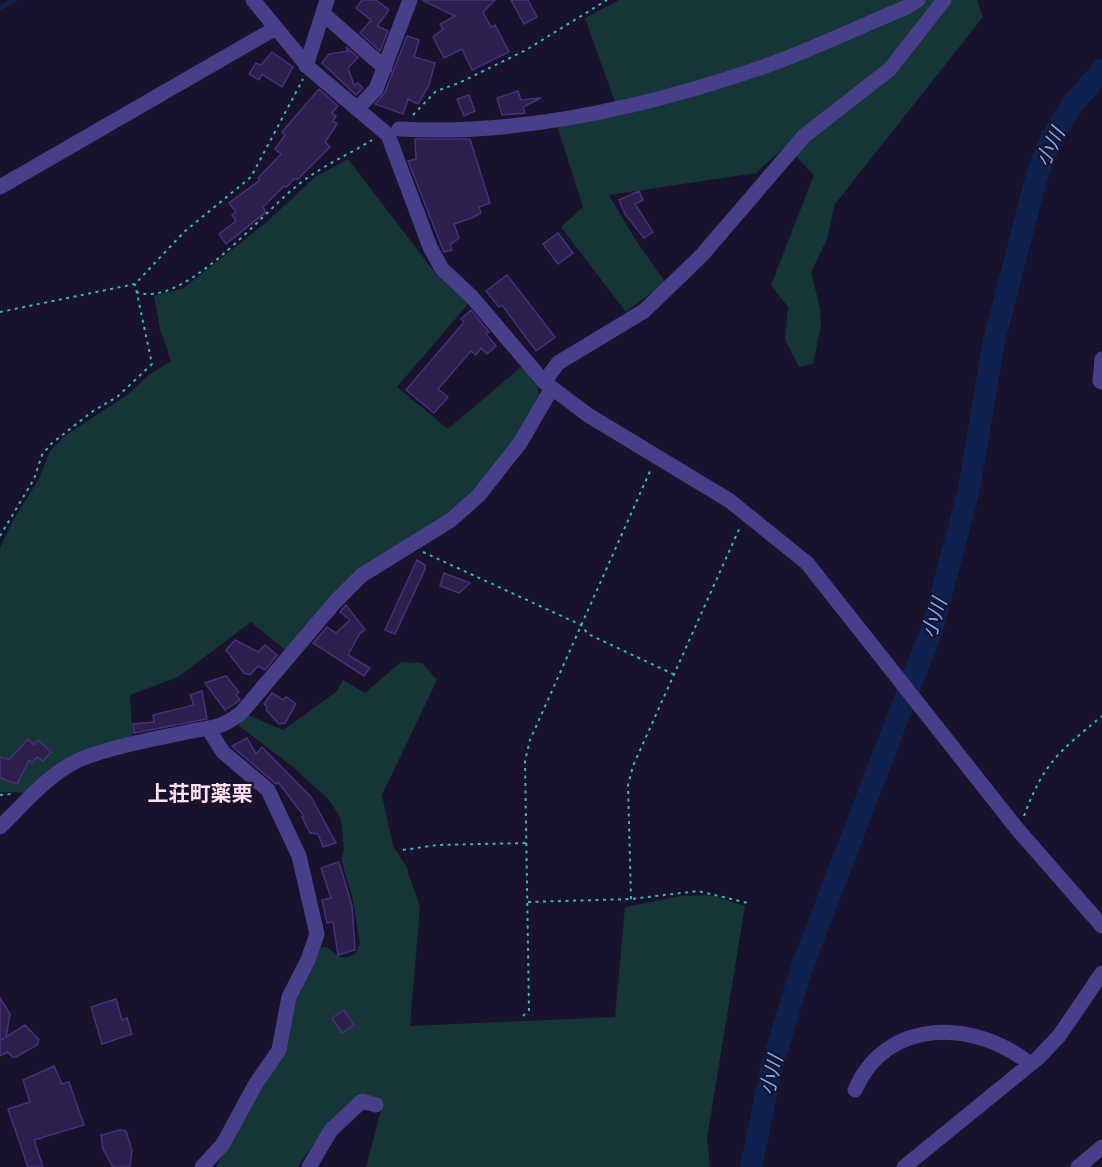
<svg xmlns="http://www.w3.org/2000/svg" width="1102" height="1167" font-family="'Source Sans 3','Noto Sans JP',sans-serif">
<rect width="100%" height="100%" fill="#19122d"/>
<!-- green -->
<path fill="#153537" d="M619 0H977L983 17 835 204 827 239 811 272 820 308 821 325 813 364 799 367 785 339 788 307 771 285 814 175 786 146 756 173 609 195 635 239 665 282 626 312 561 227 583 207 555 119 617 108 585 18Z
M348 159 436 274 469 303 397 387 448 429 522 366 538 388 540 400 487 479 456 509 389 553 289 653 251 622 178 677 130 695 133 741 28 793 0 792V548L12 522 39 479 50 451 66 435 127 395 149 375 171 361 160 329 154 296 184 288 269 220 315 177Z
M401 662 422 663 437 680 382 795 393 846 406 866 420 907 410 1026 615 1017 625 907 680 896 710 895 745 906 707 1138 710 1167H366L383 1103 359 1093C341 1120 315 1138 298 1167H216L283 1048 290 1002 318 948 326 947C338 954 341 963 356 953L360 943 352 896 341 859 344 850 341 819 329 800 293 767 238 725 248 715 283 730 336 692 343 680 365 693Z"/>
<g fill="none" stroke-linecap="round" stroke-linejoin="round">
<!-- stream -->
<path stroke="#0f224f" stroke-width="4" d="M0 8 15 0"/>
<!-- river -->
<path stroke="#0f224f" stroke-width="22" d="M751 1167 772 1066 802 967 933 626 969 489 994 341 1037 175 1051 139 1072 105 1102 70"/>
</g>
<!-- building -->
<path fill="#2c1f4d" stroke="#453179" stroke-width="1.5" d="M362 0H376L389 10 377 26 388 31 380 51 360 33 371 20 356 8Z
M422 0H495L483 12 491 27 495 25 509 52 472 70 462 49 444 58 433 37 443 29 440 24 455 16Z
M511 0H528L537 17 524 24Z
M407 36 419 40 414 57 435 63 429 85 418 104 408 99 403 114 375 104 385 92Z
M346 47 358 57 348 68 354 85 358 83 363 88 356 95 322 63 329 54 348 51Z
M272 52 293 67 282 87 262 74 259 80 249 74 256 63 261 65Z
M319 89 338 106 332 113 336 116 333 121 337 124 325 142 330 147 298 179H294L286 187 284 186 263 207 266 212 226 244 219 234 236 221 232 215 236 212 229 203 260 180 258 178 281 154 275 149 285 135 282 132Z
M518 91 521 100 541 98 523 107 525 113 502 115 497 98Z
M469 95 475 111 464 116 457 99Z
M415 139H470L490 203 479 207 481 213 472 218 454 224 459 238 450 245 452 250 444 252 408 161 416 159Z
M639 191 643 200 635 204 653 232 644 238 625 214 619 200Z
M558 233 573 253 558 264 543 244Z
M507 275 555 337 536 351 502 305 499 307 486 291Z
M471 310 489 332 486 334 496 346 487 354 481 348 476 355 471 351 438 389 448 397 434 413 406 390 464 322 461 319Z
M417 560 425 565V569L395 634 385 630Z
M444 573 470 583 459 593 440 586Z
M346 605 365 630 360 633 348 655 370 668 364 676 313 643 327 627 336 633 350 620 340 612Z
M235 640 258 652 265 645 277 655 265 670 258 666 250 675 244 673 226 650Z
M226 676 239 692 236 694 240 700 225 710 205 683Z
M202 691 207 719 134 733 133 724 154 722 153 715 194 705 190 695Z
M272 693 283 700 286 697 296 704 285 723 279 724 266 710 267 707 264 704Z
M247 738 256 754 262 747 311 797 336 843 323 847 318 834 310 833 302 817 304 816 278 782 276 784 234 748 232 746Z
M28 739 34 745 38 740 51 752 43 761 37 757 32 763 29 760 17 784 0 778V757L9 760Z
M339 862 352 906 355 950 338 955 333 922 327 923 322 900 331 898 321 868Z
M0 998 10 1014 6 1037 25 1025 39 1040 37 1045 16 1057H12L8 1052 0 1056V1041L3 1039H0Z
M116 999 122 1020 127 1018 132 1034 102 1044 91 1007Z
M344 1010 354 1025 342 1033 332 1018Z
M54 1066 62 1084 69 1082 84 1125 34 1140 43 1167H28L8 1109 30 1102 23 1080Z
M120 1130 126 1131 132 1150 130 1167H113L103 1149 101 1135Z"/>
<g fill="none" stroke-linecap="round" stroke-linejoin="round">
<!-- path -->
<path stroke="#34bbbd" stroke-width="2" stroke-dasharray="3 4.5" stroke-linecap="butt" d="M413 115 436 91 459 83 526 50 607 0
M136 292C183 309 259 217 293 189 316 169 346 156 372 140
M0 312 135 284 184 232 251 177 303 79
M0 536 34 479 42 455 51 444 93 411 117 397 152 364 135 284
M423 552 581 625 588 634 673 674
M0 795 12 794
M1024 816C1044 762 1059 752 1102 716
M403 850 437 845 527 843
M631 899 628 785 633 766 740 527
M528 902 631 899 698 891 748 903
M523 1016 529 1010 525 761 530 740 651 469"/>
<!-- minor -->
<path stroke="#473f8a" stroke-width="15" d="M253 0 309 68 388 135 430 247 442 269 472 297 544 382 588 415 730 501 807 563 1018 830 1102 926
M328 18 385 68
M306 66 327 0
M357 109 376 89 410 0
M399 129C520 136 646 107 760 68 810 51 858 27 907 7L918 0
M0 187 274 29
M1102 359 1100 381 1102 382
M544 382 558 363 644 311 702 255 804 136 890 69 944 0
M0 827C27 801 53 768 89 756 119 745 155 739 187 732 213 726 217 731 241 713L335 602 362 575 451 520 479 495 520 443 552 388
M855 1090C886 1017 975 1019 1030 1064
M202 1167 223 1144 255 1085 279 1050 289 997 308 960 317 934 299 856 268 790 223 752 209 730
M309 1167 331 1130 362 1101 376 1105
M904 1167 1038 1058 1059 1036 1102 973
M1078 1167 1102 1147"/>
</g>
<g text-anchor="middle" stroke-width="4.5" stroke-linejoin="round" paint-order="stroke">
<!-- water labels -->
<g font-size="20" font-style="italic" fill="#6fb1fc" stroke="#19122d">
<text transform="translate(1050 147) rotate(-64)" y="7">小川</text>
<text transform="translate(934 618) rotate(-73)" y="7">小川</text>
<text transform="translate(771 1075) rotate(-76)" y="7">小川</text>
</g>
<!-- quarter labels -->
<g font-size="21" font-weight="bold" fill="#fee1f1" stroke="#19122d">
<text x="200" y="801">上荘町薬栗</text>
</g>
</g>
</svg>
